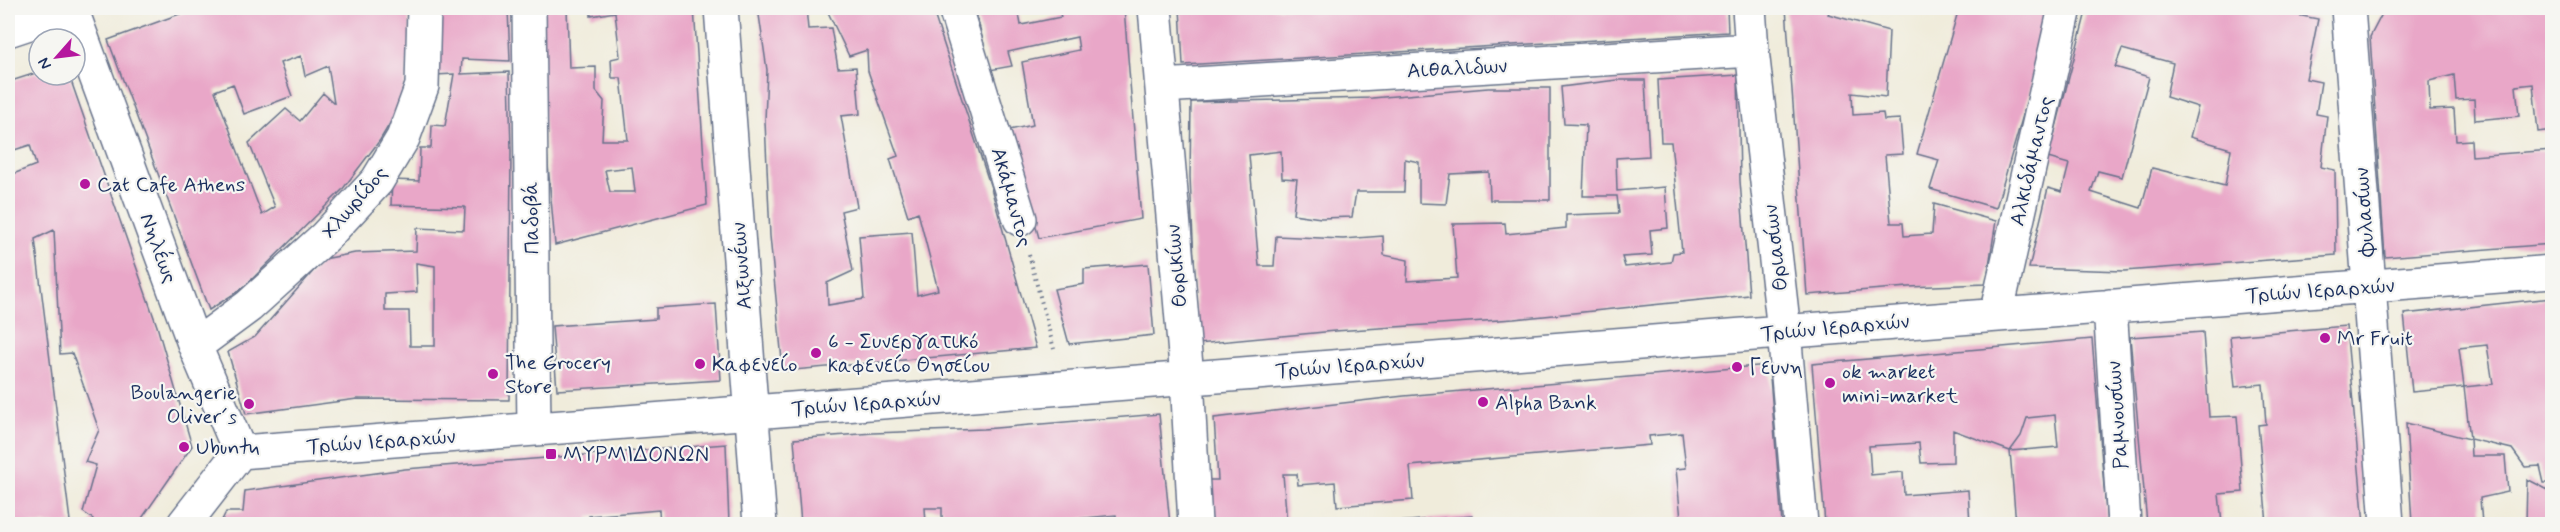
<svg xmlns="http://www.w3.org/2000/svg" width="2560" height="532" font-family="Mynerve,sans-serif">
<rect width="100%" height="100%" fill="#f6f6f2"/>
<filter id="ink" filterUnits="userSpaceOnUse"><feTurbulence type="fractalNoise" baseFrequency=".0167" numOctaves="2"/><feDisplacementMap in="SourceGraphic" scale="12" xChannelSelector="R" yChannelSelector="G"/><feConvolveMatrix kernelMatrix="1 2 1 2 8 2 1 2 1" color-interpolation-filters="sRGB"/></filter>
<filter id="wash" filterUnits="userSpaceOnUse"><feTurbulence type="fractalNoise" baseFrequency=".008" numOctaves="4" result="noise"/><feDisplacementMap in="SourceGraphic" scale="24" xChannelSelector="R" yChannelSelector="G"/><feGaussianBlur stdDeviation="1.35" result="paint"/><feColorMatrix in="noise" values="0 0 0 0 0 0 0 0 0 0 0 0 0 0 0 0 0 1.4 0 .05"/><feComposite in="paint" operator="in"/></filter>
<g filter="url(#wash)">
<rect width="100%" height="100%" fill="#f0ecdb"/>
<g id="blocks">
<!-- building -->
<path fill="#e9a7c8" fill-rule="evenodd" d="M196 8H407L411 35 406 79 398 110 380 140 342 190 243 288 209 310 108 40ZM301 56 305 76 328 66 334 103 323 93 300 121 286 109 249 143 275 207 262 215 215 91 233 84 244 114 292 96 280 63Z
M432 8H508L510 61 462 59 461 74 509 72 511 151 509 400 357 399 246 414 228 352 255 337 324 259 355 253 416 251 417 228 464 230 465 207 391 205 392 180 419 181 420 148H431L432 125 445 126 454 74 435 75ZM416 263 435 266V346H410L409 311H385V294L417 292Z
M540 8H567L569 68 596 67V91L604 101 602 140H628L621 78H612L611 59 620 57 615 12 591 16V8H694L707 205 555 245 543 106ZM632 167 635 192H610L605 170Z
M758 8H806L808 29 831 28 838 68 856 67 860 114 841 116 857 207 841 211 853 271 827 283 828 305 864 299 859 236 912 232 917 295 938 290 918 212 908 216 890 159 898 156 868 71 867 50 849 56 826 8H932L991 188 1036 348 783 371 770 236 765 121 767 70Z
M975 8H1018L1021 25 1061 17 1058 8H1124L1141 219 1039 238 1009 130 1033 125 1022 62 1079 50 1077 37 1008 52 1012 66 990 70Z
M1180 8H1727L1728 32 1183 65Z
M1786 8H1831L1828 14 1889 31 1886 97 1852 93 1853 115 1883 113 1884 120 1900 119 1903 154 1885 155 1891 223H1903L1904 236 1932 234 1934 204 1996 221 1986 284 1908 287 1807 295Z
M1959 8H2054L1996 208 1930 189 1939 160 1917 154Z
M2087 8H2261L2318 19 2306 79 2321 82 2316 114 2327 116 2321 167 2335 170 2336 255 2124 271 2029 268 2048 188 2062 192 2069 164 2048 158ZM2122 49 2173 63 2166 97 2198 107 2190 137 2231 149 2225 186 2152 168 2141 208 2091 192 2098 171 2122 177 2149 77 2115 67Z
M2410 8H2552V130L2538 132 2533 84 2516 86 2519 116 2475 120 2474 99 2456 100 2454 75 2429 81 2430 110 2454 109 2456 141 2471 140 2472 156 2552 150V244L2385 257 2370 37 2382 14Z
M39 72V75H69L157 326 192 446 138 524H90L93 519 83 512 96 465 85 462 99 430 72 353 60 354 54 230 35 239 70 521 74 524H8V176L36 165 30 145 8 152V82Z
M1738 75 1740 181 1749 295 1514 319 1335 331 1198 344 1190 177 1191 102 1372 98 1488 88H1550V200H1490L1489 172 1450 174 1446 204 1419 203V162L1405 159 1404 192H1356L1352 217 1321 218 1293 214 1297 179 1282 178 1281 151 1249 155 1259 266H1274L1276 236 1343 239 1383 236 1384 255 1408 260 1407 281 1457 278 1453 224 1505 223 1506 234 1566 228V215L1619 213 1617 196H1583L1586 125 1564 124 1561 87 1617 80H1645L1649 156 1616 158 1617 191 1665 187 1668 228 1650 230 1652 255 1622 257 1625 267 1671 262 1673 253 1682 252 1671 142H1661L1658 80Z
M1148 264 1154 335 1069 344 1054 289 1084 284V269Z
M2552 298V483H2544L2540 466 2525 467 2512 449 2470 439 2464 387 2412 392 2404 314ZM2487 345 2493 384 2464 387 2459 348Z
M716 304 721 380 557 390 552 326 656 319V308Z
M2346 326 2364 524H2267L2258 425 2266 424 2263 384 2235 387 2230 336Z
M2203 332 2209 417 2237 416 2243 492 2219 494 2222 524H2147L2130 337Z
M2092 339 2107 524H2016L2010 451 2058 447 2055 415 2027 418 2021 436 2010 451 1953 430V462L1921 463 1919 443 1869 446 1871 475 1903 472 1904 495 1968 490 1970 524H1825L1812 364Z
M1769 365 1782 524H1638L1681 519 1676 469 1686 468 1682 433 1649 436 1650 445 1410 466 1413 500 1337 506 1335 482 1298 485 1297 474H1283L1287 524H1212L1208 480H1218L1214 418 1404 396Z
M1159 414 1170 524H1117L1116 515 1023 524H942V508H925L926 524H801L794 439 873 433 984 429Z
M2406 423 2470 439 2471 456H2505L2508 492 2480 498 2482 524H2412Z
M726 444 729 524H660L659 510 589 516 590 524H220L226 512H243L245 491 405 469Z
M2527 479 2552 492V524H2526Z
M1472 516 1473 524H1384V523Z"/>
</g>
</g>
<g filter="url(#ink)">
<use href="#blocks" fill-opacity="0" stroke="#66718a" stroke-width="1.5"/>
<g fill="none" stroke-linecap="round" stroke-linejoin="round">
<!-- minor casing -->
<g stroke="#66718a" stroke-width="36">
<path id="minor" d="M71 8 195 346 240 452
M529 8 534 429
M721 8 760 524
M955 8 1020 219
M1155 8 1187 378 1195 524
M1749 8 1752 50 1784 331 1801 524
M2348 8 2387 524
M8 30 74 8
M1162 86 1752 50
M2110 306 2124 524
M1996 315 2065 8
M195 346 249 306 325 237 377 181 403 138 422 86 424 8
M184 524 240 452 2552 272"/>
</g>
<!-- path -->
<path stroke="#66718a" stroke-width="4" stroke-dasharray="1.5 4.5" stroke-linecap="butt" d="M1029 255 1054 349"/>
<!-- minor -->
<use href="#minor" stroke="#fff" stroke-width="33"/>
</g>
</g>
<!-- markers -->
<g fill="#b5179e" stroke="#f6f6f2" stroke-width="2">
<circle cx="85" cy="184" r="6"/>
<circle cx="2325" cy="338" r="6"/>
<circle cx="816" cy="353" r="6"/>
<circle cx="700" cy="364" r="6"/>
<circle cx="1737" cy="367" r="6"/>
<circle cx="493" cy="374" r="6"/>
<circle cx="1830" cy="383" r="6"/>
<circle cx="1483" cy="402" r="6"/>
<circle cx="249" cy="404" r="6"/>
<circle cx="184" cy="447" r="6"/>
<rect x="545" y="448" width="12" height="12" rx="3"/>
</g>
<g text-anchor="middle" stroke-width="4.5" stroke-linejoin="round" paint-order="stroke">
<!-- street labels -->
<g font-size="21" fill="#1b2f5e" stroke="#f6f6f2">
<text transform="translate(1457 68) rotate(-3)" y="7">Αιθαλιδων</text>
<text transform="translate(2031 161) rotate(-77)" y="7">Αλκιδάμαντος</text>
<text transform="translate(1012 197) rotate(74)" y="7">Ακάμαντος</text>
<text transform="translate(354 202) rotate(-49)" y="7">Χλωρίδος</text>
<text transform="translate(2364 212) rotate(-94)" y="7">Φυλασίων</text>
<text transform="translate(531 218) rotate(-91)" y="7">Παδοβά</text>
<text transform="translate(159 248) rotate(70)" y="7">Νηλέως</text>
<text transform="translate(1775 248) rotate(-97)" y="7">Θριασίων</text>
<text transform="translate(741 266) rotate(-94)" y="7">Αιξωνέων</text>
<text transform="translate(1176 266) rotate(-95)" y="7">Θορικίων</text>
<text transform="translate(2320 290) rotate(-4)" y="7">Τριών Ιεραρχών</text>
<text transform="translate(1835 327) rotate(-5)" y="7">Τριών Ιεραρχών</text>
<text transform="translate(1350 365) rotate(-4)" y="7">Τριών Ιεραρχών</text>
<text transform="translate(866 403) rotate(-4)" y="7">Τριών Ιεραρχών</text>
<text transform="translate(2117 415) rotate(-94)" y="7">Ραμνουσίων</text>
<text transform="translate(381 441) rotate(-4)" y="7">Τριών Ιεραρχών</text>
</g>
<!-- poi labels -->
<g font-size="21" fill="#1b2f5e" stroke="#f6f6f2" text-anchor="start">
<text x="97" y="191">Cat Cafe Athens</text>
<text x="2337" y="345">Mr Fruit</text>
<text x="828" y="348">6 - Συνεργατικό<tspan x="828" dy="24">καφενείο Θησείου</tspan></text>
<text x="505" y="369">The Grocery<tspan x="505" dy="24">Store</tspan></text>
<text x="712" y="371">Καφενείο</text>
<text x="1749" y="374">Γευνη</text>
<text x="1842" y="378">ok market<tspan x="1842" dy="24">mini-market</tspan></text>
<text x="237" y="399" text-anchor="end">Boulangerie<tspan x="237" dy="24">Oliver´s</tspan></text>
<text x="1495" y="409">Alpha Bank</text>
<text x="196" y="454">Ubuntu</text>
<text x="563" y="461">ΜΥΡΜΙΔΟΝΩΝ</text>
</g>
</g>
<!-- margin -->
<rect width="2560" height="532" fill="none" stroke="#f6f6f2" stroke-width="30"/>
<!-- north arrow -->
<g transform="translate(57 57) rotate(242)"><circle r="28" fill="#f6f6f2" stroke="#9ea6b7" stroke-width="1.5"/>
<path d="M0-4.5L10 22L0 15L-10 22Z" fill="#b5179e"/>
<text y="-9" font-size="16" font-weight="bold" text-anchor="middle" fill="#1b2f5e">N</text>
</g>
</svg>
